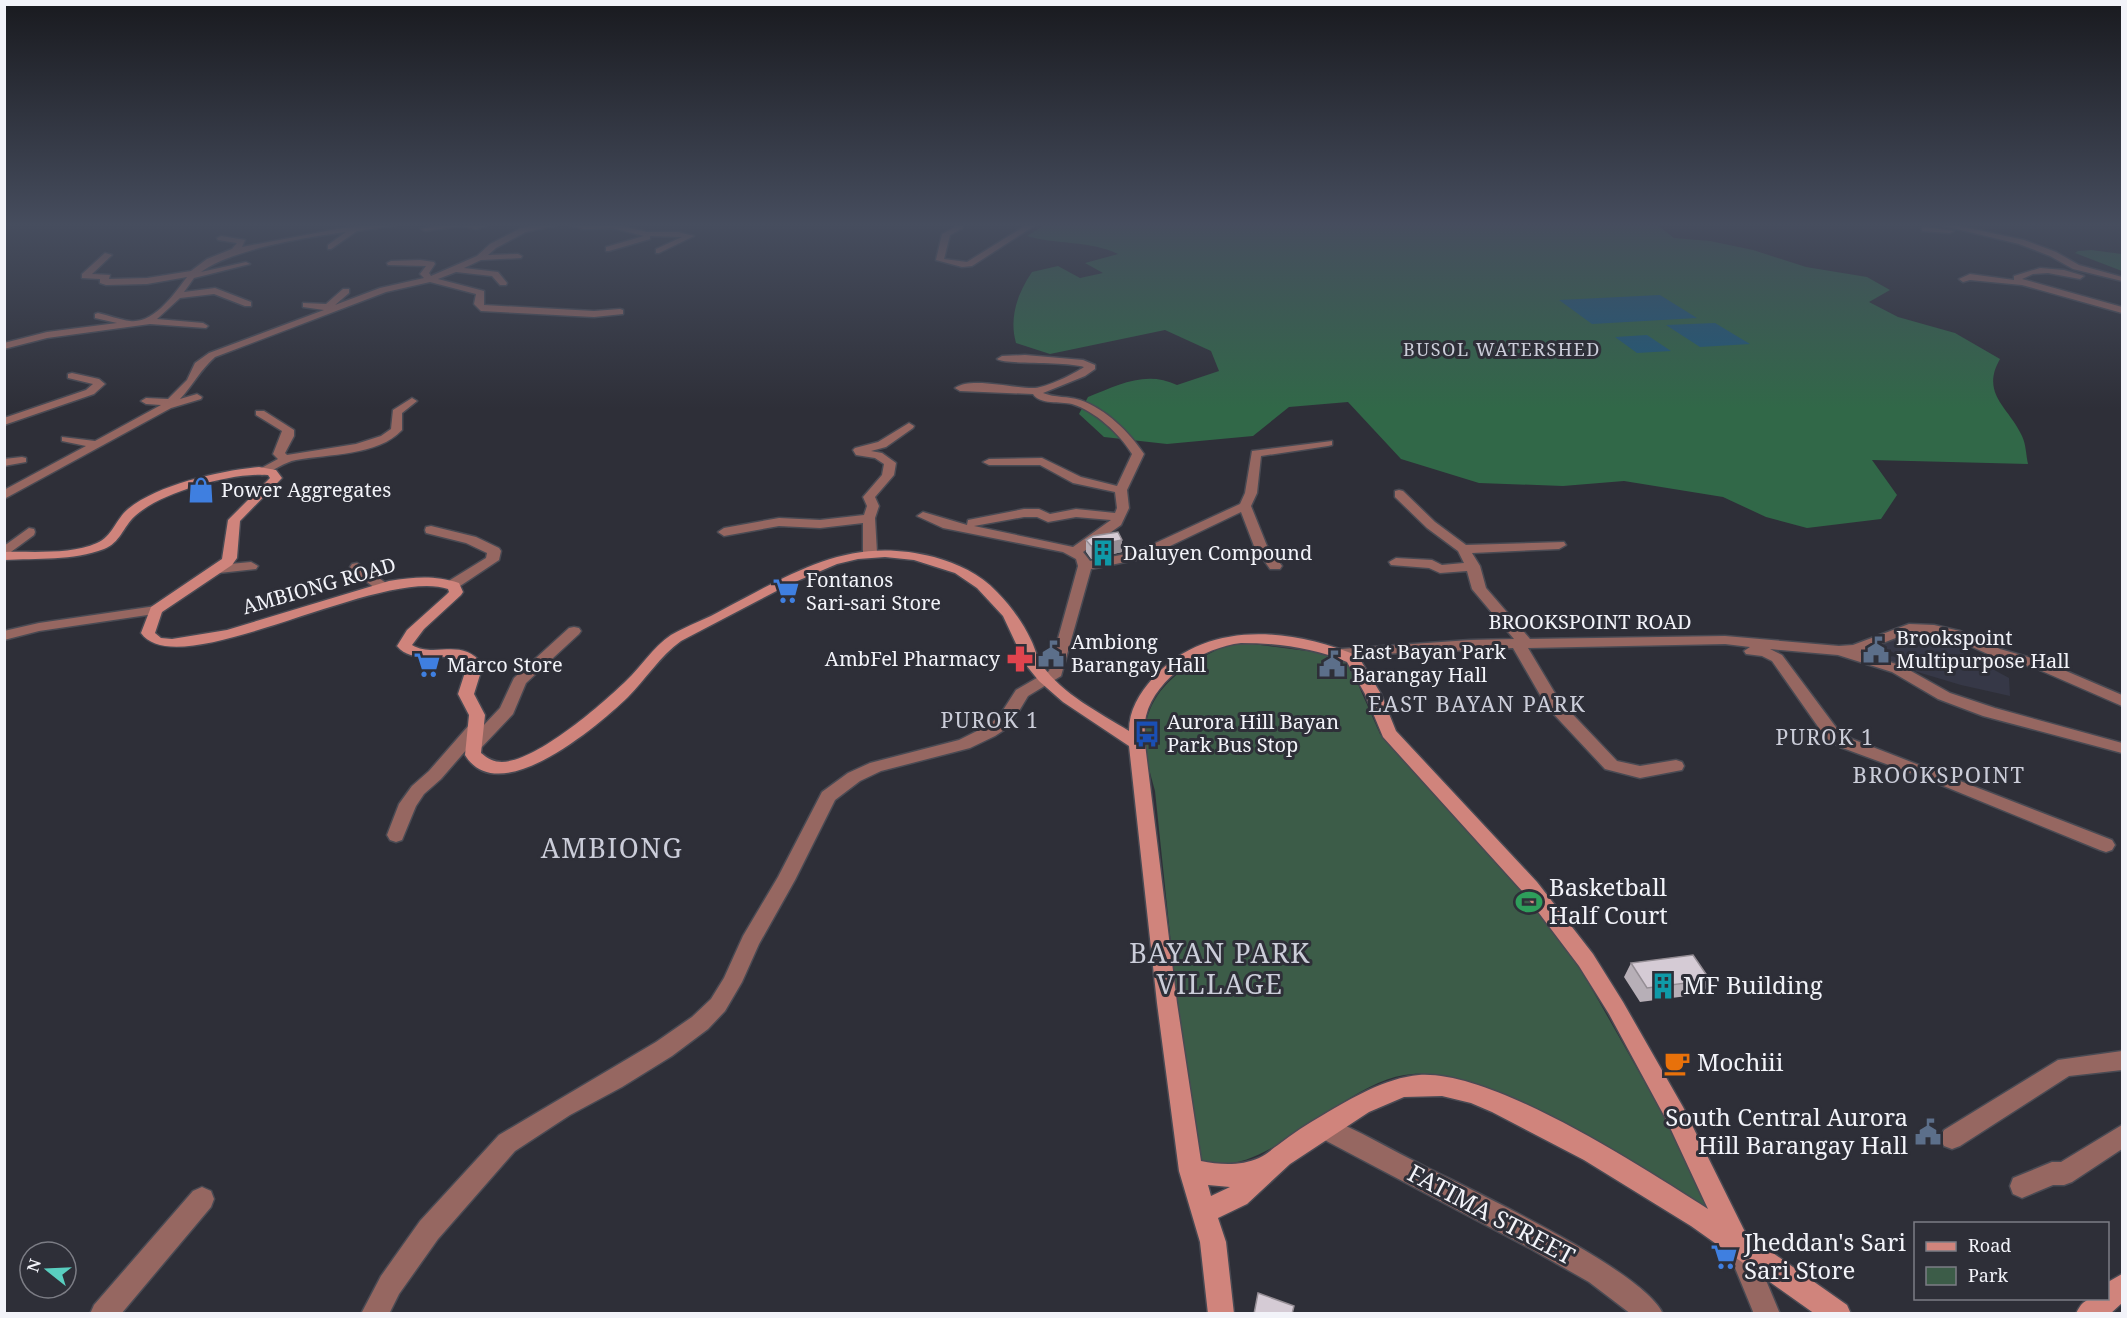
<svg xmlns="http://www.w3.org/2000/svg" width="2127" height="1318" font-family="'Noto Serif',serif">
<rect width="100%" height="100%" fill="#2e2f38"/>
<!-- built -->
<path fill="#363847" d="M1925 632 1941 633 1974 646 1963 653 2009 678 2010 696 1961 685 1894 665 1889 663V656L1901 657 1878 644Z"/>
<!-- green -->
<path fill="#3c5c48" d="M1229 644H1253L1323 653 1337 657 1349 664 1380 734 1519 887 1522 886 1535 908 1576 961 1664 1116 1708 1210C1674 1186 1639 1167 1603 1147 1550 1118 1475 1071 1413 1074 1347 1077 1269 1177 1209 1163 1203 1162 1198 1158 1193 1154L1155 791C1151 776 1146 760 1145 745 1141 690 1186 664 1229 644Z"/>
<!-- forest -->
<path fill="#316848" d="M1046 224H1656L1674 238 1710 241 1753 250 1806 267 1867 277 1890 290 1869 302 1898 317 1955 333 2000 359C1980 394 2009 407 2022 436 2026 444 2026 455 2028 464L1872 460 1897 495 1881 519 1807 528 1766 517 1723 497 1624 481 1563 486 1479 483 1401 459 1348 402 1289 407 1253 436 1167 444 1104 437 1079 414 1088 397C1118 385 1146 370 1177 385L1219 371 1211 351 1165 330 1050 354 1016 343C1009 318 1017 294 1032 272L1058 266 1080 278 1103 273 1085 263 1118 254C1089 240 1057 245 1027 236Z
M2091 250 2122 254V271L2075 253 2078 251Z"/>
<!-- water -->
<path fill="#1e5b7a" d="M1660 295 1697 318 1592 324 1559 300Z
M1715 323 1750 344 1700 347 1666 325Z
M1647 335 1671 351 1637 353 1615 337Z"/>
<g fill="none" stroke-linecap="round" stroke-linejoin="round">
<!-- street casing -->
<g stroke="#494a53" stroke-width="3">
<path id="street" d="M378 224H403L357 231 331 249H328V245L346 232C307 237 232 249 201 272L246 262 250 264 194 278 184 292 215 288 251 302V306H245L214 294 180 298 157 319 203 323 208 326 206 328 150 324 47 338 4 349V343L47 332 117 323 95 318V314L98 313C108 315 120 320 130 321 154 324 175 293 187 277L147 284 106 285 100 283V279L82 278V274L105 253 112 255 92 274 110 275 109 279 147 278 191 271 207 259 232 249 237 243 218 240 217 238 221 236 245 240 242 247 337 229Z
M443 224H492L476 229 461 226 425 231 421 229Z
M544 224H561L526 232 496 248 488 255 518 254 522 256 521 258 481 260 464 268 498 272 507 283 506 285H500L492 276 456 272 438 279 484 291V305L594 311 620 309 623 310V314L594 317 481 311 474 304 476 294 430 282 386 292 215 357C201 369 193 385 180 399L197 394 202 397 201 399 171 408 4 499V490L86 446 62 441V437L95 441 161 405 146 404 141 401 146 398 168 399 187 380 195 363 209 353 324 310 303 307V303L326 304 343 289H349V293L335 305 380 288 424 278 420 274 426 266 388 265 387 263 391 261 420 260 434 262 435 264 429 273 431 276 477 256 490 244 521 228Z
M566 224H613L647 232H678L694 236 659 253H656V249L682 237 650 236V239L609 251H606V247L644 236 612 228 584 229Z
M955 224H963V228L950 235 944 259 967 262 1028 224H1037L972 266 962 267 936 260 942 234 955 227Z
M1936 224H1950L2024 240 2056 252 2079 265 2122 277V281L2073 269 2050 256 2019 244Z
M1925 227 1954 231 1950 233 1922 231V227Z
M2040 268 2064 270 2084 276 2080 279 2048 273 2033 274 2022 279 2122 307V313L2022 285 1970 280 1963 282 1959 279 1970 274 2014 280V276Z
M1025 355 1083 360 1095 365V369L1085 376 1043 393C1055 398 1068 396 1080 400 1106 409 1129 432 1144 454L1127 490 1129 508 1121 525 1083 552 1090 561 1136 552 1240 504 1245 493 1252 451 1332 441V445L1328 446 1261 456 1257 493 1251 506 1267 546 1282 566 1280 569H1270L1254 546 1241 512 1145 558 1091 569 1061 676 1028 696 1010 726 995 736 970 748 881 771 860 781 835 800 795 880 759 944 742 982 725 1011 708 1029 672 1056 622 1087 570 1115 515 1151 438 1239 399 1294 389 1314H361L381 1276 420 1221 499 1135 656 1042 692 1017 711 999 724 978 743 936 778 877 822 792 848 773 870 763 959 740 983 728 998 718 1016 690 1049 671 1078 566 1076 559 1063 552 943 528 917 516 923 512 967 525 968 520 1024 509H1039L1050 514 1076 509 1115 513 1117 508 1115 492 1073 483 1040 465H989L983 462 989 459 1042 458 1081 477 1117 486 1132 454C1120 434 1095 411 1072 404 1060 401 1040 405 1033 394L960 391 955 388C971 376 1015 389 1035 388 1047 387 1074 374 1084 367 1066 361 1006 365 997 359L1002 356ZM1024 517H1037L1048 522 1076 517 1111 520 1073 547 974 526Z
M72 373 99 379 105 384 94 394 4 425V418L86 390 93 384 68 378V374Z
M412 398 417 401 402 413V430C378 456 328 454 296 460 284 462 274 471 262 475L256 471 278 459 273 454 282 431 256 415V411H264L294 430V436L285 453 287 455 356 444 381 436 391 429 393 410Z
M909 423 914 426 913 428 886 447 871 451 882 453 896 463 894 475 875 497 879 506 875 518 877 553 875 556 870 557 863 553V523L820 528 779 526 724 536 718 532 724 528 779 518 820 520 864 515 867 506 863 497 882 475 884 464 875 458 856 455 853 450 855 448 878 442Z
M22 457 26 458V462L4 466V459Z
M1399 490 1403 491 1435 522 1466 545 1564 542 1566 545 1559 549 1472 553 1480 566 1486 588 1530 639 1725 636 1839 646 1853 645 1909 624 1934 625 1960 631 2000 649 2045 662 2122 695V706L2035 668 1990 655 1950 637 1934 633 1911 632 1860 652 1902 666 1950 693 1995 708 2122 743V753L1983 716 1938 699 1892 672 1838 655 1770 649 1782 655 1838 730 1852 739 2112 840 2115 845 2112 850 2106 852 2100 850 1924 778 1840 747 1826 738 1772 661 1762 656 1746 654 1744 651 1750 647 1725 644 1528 648 1559 700 1617 761 1640 766 1676 760 1682 762 1684 766 1682 770 1640 778 1605 769 1547 707 1513 648 1336 656 1334 653 1341 649 1470 640 1514 639 1472 589 1467 571 1440 573 1429 568 1391 565 1389 562 1396 558 1432 560 1442 565 1464 563 1458 551 1427 528 1395 497V491Z
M431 526 476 537 499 548 501 551 499 560 457 588H447L445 585 447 582 486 558 487 553 466 543 426 533 425 530 426 527Z
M29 528 34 529 35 532 34 535 4 557V546Z
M251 562 258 566 256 569 219 573 212 569 219 565Z
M357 563 386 583 388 586 386 589H376L352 570 350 567 352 564Z
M156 606 163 610 161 613 39 631 4 640V631L39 623Z
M574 627 579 628 581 631 579 634 526 683 513 714 479 750 473 751 467 749 441 779 424 794 416 806 402 840 396 842 390 840 387 835 399 804 412 786 429 771 470 724 476 723 483 726 500 708 514 678 569 628Z
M2122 1051V1070L2069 1076 1960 1146 1952 1149 1944 1146 1940 1138 1944 1130 2058 1060Z
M1325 1117C1359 1130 1391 1150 1424 1166 1471 1190 1645 1271 1663 1314H1631L1589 1282 1531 1249 1317 1136 1313 1128 1317 1120Z
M2122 1125V1149L2072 1182 2064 1185H2053L2022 1198 2013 1194 2010 1186 2013 1178 2052 1162H2061Z
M202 1187 211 1191 214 1199 211 1207 121 1314H90L94 1305 193 1191Z
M1739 1233 1748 1237 1780 1314H1754L1726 1246 1730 1237Z"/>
</g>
<!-- secondary casing -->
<g stroke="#494a53" stroke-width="3">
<path id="secondary" d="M259 467 276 470 282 478 240 521 237 558 232 565 162 612 155 633 161 638 172 639 227 630 389 581C415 577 434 575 459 583L463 592 461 595 424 629 412 645C436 659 461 636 483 665L474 694 485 715 481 753C488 759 494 762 502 762 537 761 601 705 626 681 642 666 652 648 671 635 688 625 707 619 724 609 795 572 850 535 934 557 958 564 979 573 997 592 1011 606 1023 623 1031 640 1035 648 1037 658 1042 665 1062 694 1100 713 1129 731 1129 710 1139 694 1153 678 1207 619 1290 628 1358 656L1381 694 1396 731 1537 882 1593 954 1623 1002 1683 1107 1746 1234 1847 1305 1851 1314H1815L1691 1226 1584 1160 1492 1112 1471 1103 1442 1096 1404 1097 1369 1112 1290 1164 1247 1204 1218 1218 1226 1242 1234 1314H1208L1200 1242 1179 1171 1157 1003 1129 746 1063 702 1039 681 1026 665 1003 616 977 588 955 573 914 560 885 557 858 559 837 564 788 585 681 641C660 656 646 679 628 697 599 725 499 811 465 755L469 715 458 694 467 666C449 646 415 668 397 646L407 630 446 595 449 592 448 589C380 566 178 686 141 633L151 607 222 559 228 520 270 478 268 475C233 472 161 492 135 516 123 527 120 543 104 549 73 561 37 558 4 560V552C33 551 70 555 97 543 112 537 116 519 128 509 159 484 220 471 259 467ZM1241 643C1278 643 1314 648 1347 662L1365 694 1383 737 1523 892 1579 966 1609 1014 1667 1121 1708 1209C1643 1168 1494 1070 1419 1075 1385 1078 1352 1098 1323 1115 1307 1124 1292 1134 1278 1145 1272 1149 1266 1155 1259 1158 1241 1166 1220 1165 1201 1161L1177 1003 1145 744C1145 735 1144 725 1146 716 1156 677 1204 647 1241 643ZM1208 1185 1230 1187 1211 1196Z
M2122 1274V1303L2110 1314H2076C2083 1297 2092 1298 2108 1298V1282Z"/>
</g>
<!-- street -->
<use href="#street" fill="#966761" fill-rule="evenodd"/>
<!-- secondary -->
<use href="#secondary" fill="#d0847c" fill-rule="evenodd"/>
</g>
<!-- wall -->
<path fill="#b7afb7" d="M1086 540 1122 552 1091 559 1086 552Z
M1631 963 1710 980 1703 994 1640 1002 1624 977Z"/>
<!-- shaded-wall -->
<path fill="#958e95" d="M1122 540V552L1091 559V546Z"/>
<!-- building -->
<path fill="#d5cbd5" stroke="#958e95" stroke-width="1.5" d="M1118 532 1122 540 1091 546 1086 540 1093 536Z
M1693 955 1710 980 1647 988 1631 963Z
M1258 1293 1294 1306 1292 1314H1254Z"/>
<!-- sky -->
<linearGradient id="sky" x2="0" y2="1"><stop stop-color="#191a1f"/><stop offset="0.55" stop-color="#464d5e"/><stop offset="1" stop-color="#464d5e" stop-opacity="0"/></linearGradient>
<rect width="2127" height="409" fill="url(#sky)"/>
<!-- icons -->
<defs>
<g id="shop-bare" transform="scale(2.07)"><path d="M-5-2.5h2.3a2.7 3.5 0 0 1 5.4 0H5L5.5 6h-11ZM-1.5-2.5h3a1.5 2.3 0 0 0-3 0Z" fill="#3f7fe0" stroke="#2e2f38" stroke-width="2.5" paint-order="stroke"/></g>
<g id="building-bare" transform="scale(2.07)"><path d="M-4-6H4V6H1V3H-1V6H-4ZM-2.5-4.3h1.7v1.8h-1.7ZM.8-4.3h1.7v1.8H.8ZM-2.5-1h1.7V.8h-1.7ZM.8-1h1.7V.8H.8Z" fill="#0f9aa8" stroke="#2e2f38" stroke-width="2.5" paint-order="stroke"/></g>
<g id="supermarket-bare" transform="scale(2.07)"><path d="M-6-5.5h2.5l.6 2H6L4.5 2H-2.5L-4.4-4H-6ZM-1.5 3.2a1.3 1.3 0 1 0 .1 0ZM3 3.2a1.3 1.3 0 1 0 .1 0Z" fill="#3f7fe0" stroke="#2e2f38" stroke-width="2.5" paint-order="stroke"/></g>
<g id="civic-bare" transform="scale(2.07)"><path d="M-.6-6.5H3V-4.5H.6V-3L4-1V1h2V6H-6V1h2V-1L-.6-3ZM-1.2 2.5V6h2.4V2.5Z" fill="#5c6f8a" stroke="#2e2f38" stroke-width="2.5" paint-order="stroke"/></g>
<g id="pharmacy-bare" transform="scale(2.07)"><path d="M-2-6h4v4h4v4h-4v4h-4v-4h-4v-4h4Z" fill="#e0444e" stroke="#2e2f38" stroke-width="2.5" paint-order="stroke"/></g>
<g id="bus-bare" transform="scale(2.07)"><path d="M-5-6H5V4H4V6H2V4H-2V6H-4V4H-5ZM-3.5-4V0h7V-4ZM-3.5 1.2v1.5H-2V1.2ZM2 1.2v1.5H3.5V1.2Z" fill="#1a4fb4" stroke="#2e2f38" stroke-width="2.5" paint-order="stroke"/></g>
<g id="stadium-bare" transform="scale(2.07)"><path d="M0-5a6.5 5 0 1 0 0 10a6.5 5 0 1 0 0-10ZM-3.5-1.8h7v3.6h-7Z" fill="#2e9e5b" stroke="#2e2f38" stroke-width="2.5" paint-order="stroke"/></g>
<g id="cafe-bare" transform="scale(2.07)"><path d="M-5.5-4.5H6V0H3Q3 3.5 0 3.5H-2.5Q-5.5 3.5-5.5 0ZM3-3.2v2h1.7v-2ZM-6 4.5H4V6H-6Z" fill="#e8710a" stroke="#2e2f38" stroke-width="2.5" paint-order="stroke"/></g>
</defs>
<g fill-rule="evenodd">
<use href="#shop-bare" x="201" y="490"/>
<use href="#building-bare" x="1103" y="553"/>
<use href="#supermarket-bare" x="786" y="591"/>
<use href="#civic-bare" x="1876" y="650"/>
<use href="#civic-bare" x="1051" y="654"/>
<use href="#pharmacy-bare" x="1020" y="659"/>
<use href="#civic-bare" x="1332" y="664"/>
<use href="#supermarket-bare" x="427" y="665"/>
<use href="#bus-bare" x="1147" y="734"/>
<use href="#stadium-bare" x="1529" y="902"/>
<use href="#building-bare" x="1663" y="986"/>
<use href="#cafe-bare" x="1677" y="1063"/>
<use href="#civic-bare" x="1928" y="1132"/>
<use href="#supermarket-bare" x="1724" y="1257"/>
</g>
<g text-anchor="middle" stroke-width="6" stroke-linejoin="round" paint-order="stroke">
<!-- far-neighbourhood labels -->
<g font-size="18" letter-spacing="1.5" fill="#cbcdd9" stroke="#2e2f38">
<text x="1502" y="356">BUSOL WATERSHED</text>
</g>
<!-- poi labels -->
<g font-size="20" fill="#f2f3f9" stroke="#2e2f38" text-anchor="start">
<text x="221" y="497">Power Aggregates</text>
<text x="1123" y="560">Daluyen Compound</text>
<text x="806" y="587">Fontanos<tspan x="806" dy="23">Sari-sari Store</tspan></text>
<text x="1896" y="645">Brookspoint<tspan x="1896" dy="23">Multipurpose Hall</tspan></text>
<text x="1071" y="649">Ambiong<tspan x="1071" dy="23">Barangay Hall</tspan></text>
<text x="1352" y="659">East Bayan Park<tspan x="1352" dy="23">Barangay Hall</tspan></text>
<text x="1000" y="666" text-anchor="end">AmbFel Pharmacy</text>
<text x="447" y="672">Marco Store</text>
<text x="1167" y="729">Aurora Hill Bayan<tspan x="1167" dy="23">Park Bus Stop</tspan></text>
</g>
<!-- street labels -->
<g font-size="20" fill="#f2f3f9" stroke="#2e2f38">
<text transform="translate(319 586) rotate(-16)" y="7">AMBIONG ROAD</text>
<text x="1590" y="629">BROOKSPOINT ROAD</text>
</g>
<!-- neighbourhood labels -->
<g font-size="21" letter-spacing="1.5" fill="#cbcdd9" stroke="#2e2f38">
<text x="990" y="728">PUROK 1</text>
<text x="1825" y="745">PUROK 1</text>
</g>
<!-- quarter labels -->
<g font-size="22" letter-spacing="1.5" fill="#cbcdd9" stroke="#2e2f38">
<text x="1477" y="712">EAST BAYAN PARK</text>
<text x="1939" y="783">BROOKSPOINT</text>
</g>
<!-- near-poi labels -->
<g font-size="24" fill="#f2f3f9" stroke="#2e2f38" text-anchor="start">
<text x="1549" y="896">Basketball<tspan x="1549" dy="28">Half Court</tspan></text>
<text x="1683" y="994">MF Building</text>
<text x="1697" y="1071">Mochiii</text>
<text x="1908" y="1126" text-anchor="end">South Central Aurora<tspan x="1908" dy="28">Hill Barangay Hall</tspan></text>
<text x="1744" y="1251">Jheddan's Sari<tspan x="1744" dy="28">Sari Store</tspan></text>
</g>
<!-- near-street labels -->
<g font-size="24" fill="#f2f3f9" stroke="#2e2f38">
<text transform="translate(1491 1215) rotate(28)" y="8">FATIMA STREET</text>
</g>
<!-- near-quarter labels -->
<g font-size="27" letter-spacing="1.5" fill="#cbcdd9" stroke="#2e2f38">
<text x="612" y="858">AMBIONG</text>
<text x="1220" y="963">BAYAN PARK<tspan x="1220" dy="31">VILLAGE</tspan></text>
</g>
</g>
<!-- border -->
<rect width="2127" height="1318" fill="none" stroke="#f2f3f9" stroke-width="12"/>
<!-- legend -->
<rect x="1914" y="1222" width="195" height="78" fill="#2e2f38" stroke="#7c7d85" stroke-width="1.5"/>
<rect x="1926" y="1242" width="30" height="9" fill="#d0847c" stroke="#7c7d85" stroke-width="1.5"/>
<text x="1968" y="1252" font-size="18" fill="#f2f3f9">Road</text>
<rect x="1926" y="1267" width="30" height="18" fill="#3c5c48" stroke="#7c7d85" stroke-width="1.5"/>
<text x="1968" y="1282" font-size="18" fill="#f2f3f9">Park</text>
<!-- north arrow -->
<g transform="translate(48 1270) rotate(288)"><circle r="28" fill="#2e2f38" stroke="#7c7d85" stroke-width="1.5"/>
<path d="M0-4.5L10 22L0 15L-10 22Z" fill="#59cebf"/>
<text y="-9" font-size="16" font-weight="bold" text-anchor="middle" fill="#f2f3f9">N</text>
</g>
</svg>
